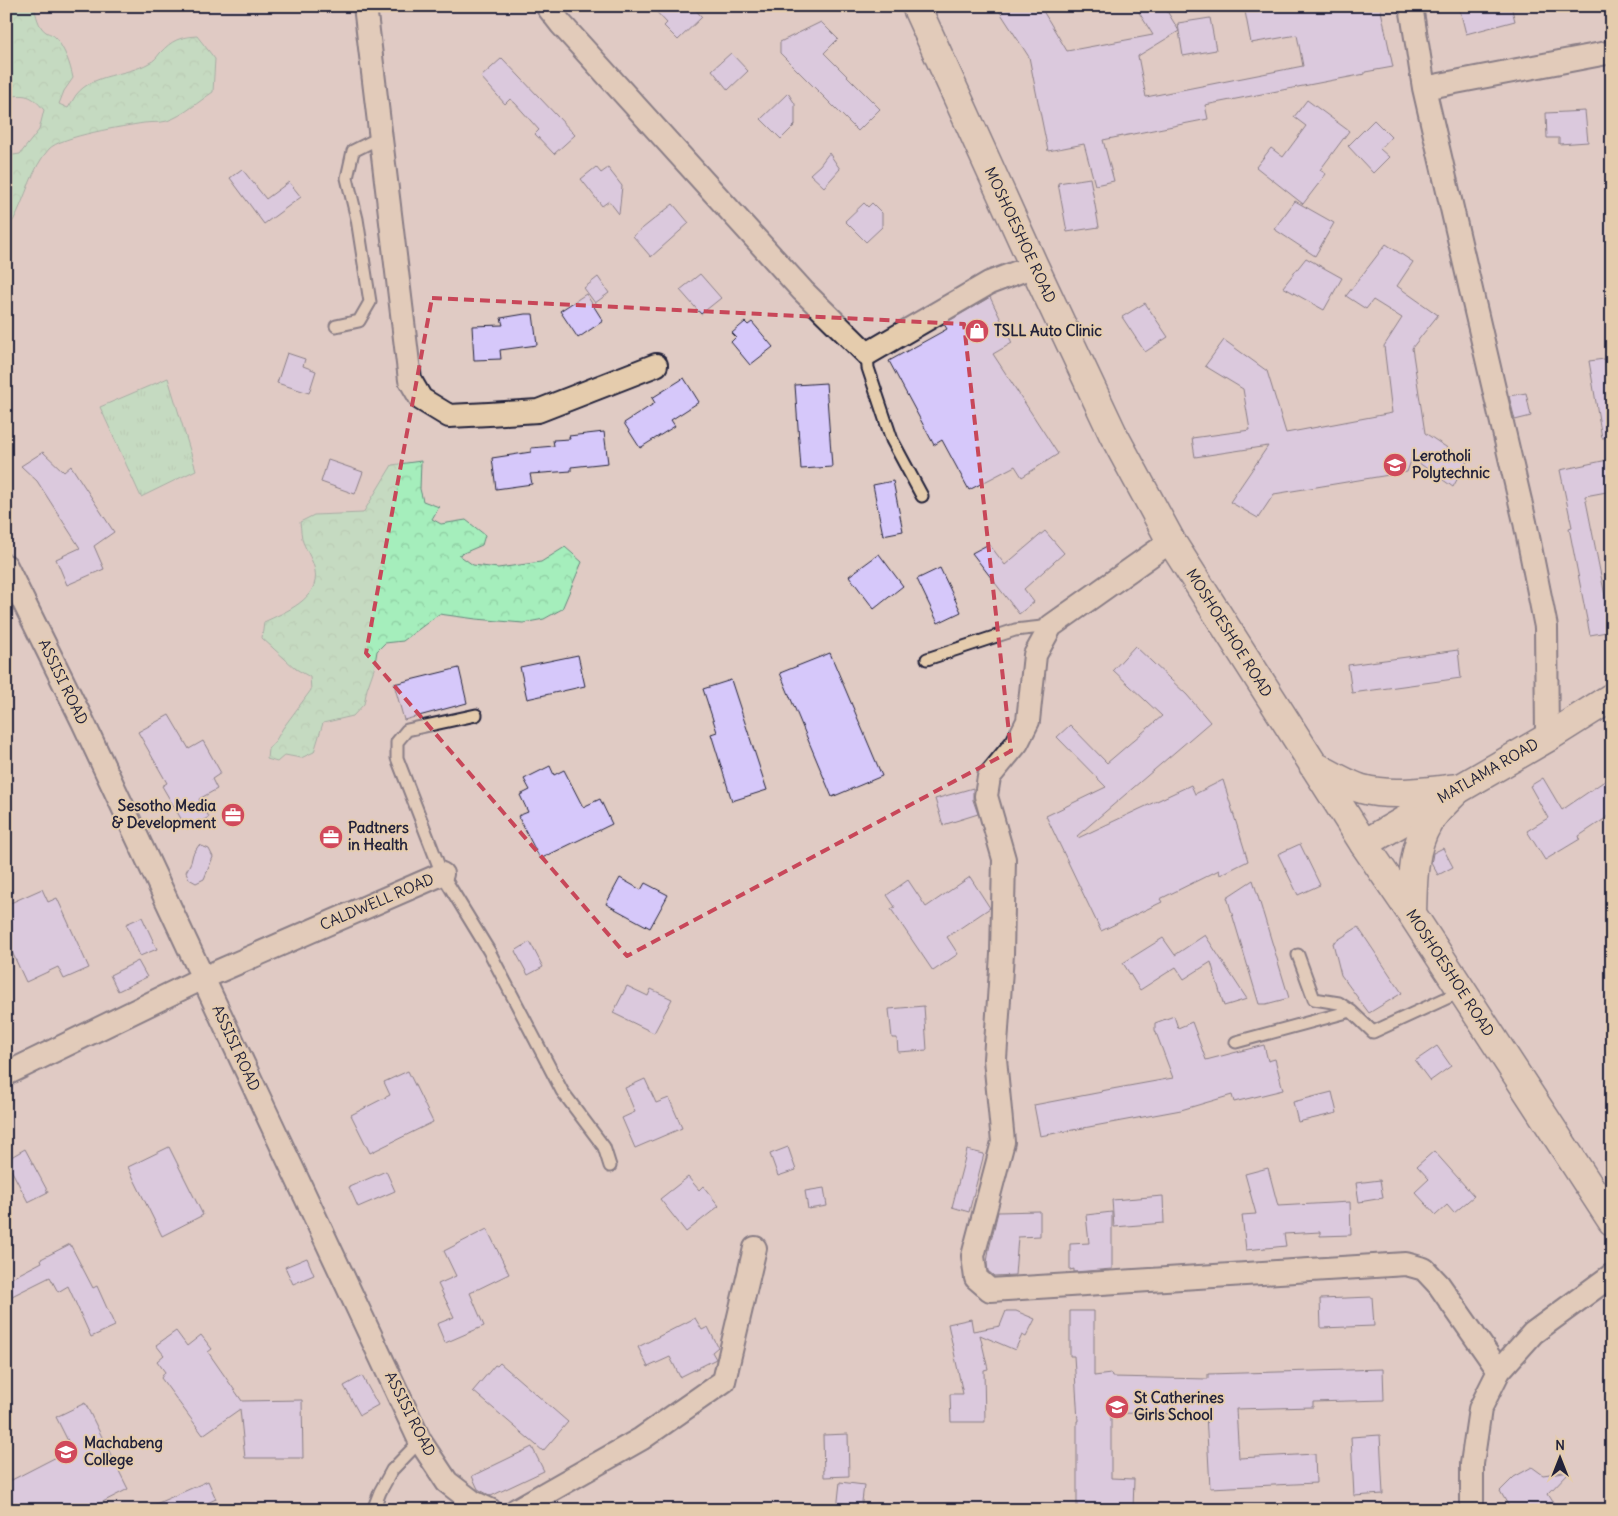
<svg xmlns="http://www.w3.org/2000/svg" width="1618" height="1516" font-family="Delius,sans-serif">
<defs>
<pattern id="grass-tufts" width="24" height="20" patternUnits="userSpaceOnUse" patternTransform="scale(1.25)"><rect width="24" height="20" fill="#a5eebc"/><path d="M3 7l-1-3M5 7V3M7 7l1-3M15 17l-1-3M17 17v-4M19 17l1-3" fill="none" stroke="#8ecca2"/></pattern>
<pattern id="forest-crowns" width="20" height="18" patternUnits="userSpaceOnUse" patternTransform="scale(1.25)"><rect width="20" height="18" fill="#a5eebc"/><path d="M2 6a3 3 0 1 1 6 0M12 15a3 3 0 1 1 6 0" fill="none" stroke="#8ecca2"/></pattern>
</defs>
<rect width="100%" height="100%" fill="#e0cbc4"/>
<filter id="ink" filterUnits="userSpaceOnUse"><feTurbulence type="fractalNoise" baseFrequency=".02" numOctaves="2"/><feDisplacementMap in="SourceGraphic" scale="10" xChannelSelector="R" yChannelSelector="G"/><feConvolveMatrix kernelMatrix="1 2 1 2 8 2 1 2 1" color-interpolation-filters="sRGB"/></filter>
<g filter="url(#ink)">
<!-- grass -->
<path fill="url(#grass-tufts)" stroke="#64887c" d="M168 378 196 470 141 497 100 407Z"/>
<!-- forest -->
<path fill="url(#forest-crowns)" stroke="#64887c" d="M7 6H34C36 14 38 27 46 32 49 34 53 34 56 38 65 50 70 63 73 78L64 91 59 104 68 108C71 104 73 99 76 95 93 73 127 76 149 63 154 61 157 57 160 53 172 40 180 37 197 36L215 59 213 92C198 102 184 115 167 121 160 123 152 122 144 123 125 126 61 136 49 149 32 167 25 200 13 221L7 223 6 156 20 154 39 130 44 110C31 94 25 94 6 97Z
M421 461 420 489 423 501 439 507 432 519 441 524 466 520 485 535 482 545 459 555 473 565 498 568 541 562 565 547 582 562 562 609 544 619 523 623 476 619 439 614 403 641 385 643 377 651 374 669 367 689 364 704 353 716 323 723 314 752 301 758 285 755 277 762 267 759 268 749 276 740 283 728 311 690 310 677 296 669 262 638 264 622C285 612 320 599 315 571 313 560 307 552 303 542 301 536 301 529 300 522L314 515 363 513 392 465Z"/>
<!-- building -->
<path fill="#d6c8fa" stroke="#22223b" d="M651 6H692L702 17 678 40 664 26 667 23Z
M996 6H1040L1067 51 1153 35 1135 6H1164L1179 31 1178 23 1210 18 1216 50 1183 56 1179 31 1138 56 1146 97 1303 66 1297 35 1251 43 1244 6H1380L1393 67 1365 72V74L1205 105 1208 119 1103 140 1114 181 1095 185 1084 144 1048 151 1029 57Z
M1459 6H1511L1515 21 1466 34Z
M821 22 838 39 824 53 880 109 858 131 780 53V42Z
M731 53 748 71 728 90 712 70Z
M502 58 575 135 554 154 535 134 539 130 515 103 510 99 505 104 481 77Z
M788 93 795 104V125L781 139 761 119Z
M1307 100 1349 131 1320 170 1326 174 1303 204 1256 167 1271 148 1283 157 1306 126 1294 117Z
M1585 111 1588 142 1559 144V138H1547L1546 113Z
M1374 120 1391 137 1380 149 1389 157 1373 173 1348 146Z
M829 153 840 169 824 187 810 174 820 165Z
M596 167 601 173 608 168 622 186 619 214 609 201 602 206 581 179Z
M242 169 266 199 289 182 301 197 264 224 230 178Z
M1090 178 1099 227 1067 232 1058 183Z
M1295 201 1334 223 1315 256 1274 229Z
M864 203 868 207 872 203 882 213V227L866 242 845 221Z
M673 204 689 223 651 257 633 236Z
M1386 244 1413 262 1397 286 1438 315 1412 348 1425 433 1467 461 1453 487 1412 458 1407 472 1274 494 1258 518 1230 502 1268 446 1195 457 1192 438 1250 430 1243 389 1205 366 1224 340 1267 371 1286 433 1392 413 1384 346 1402 318 1373 300 1366 309 1346 296Z
M1306 258 1342 278 1324 310 1283 287Z
M700 274 721 298 701 314 680 290Z
M598 277 609 293 595 303 584 288Z
M586 294 603 321 578 338 560 311Z
M990 297 1012 343 993 354 1058 454 1022 477 1015 466 969 490 942 440 934 445 889 361 947 329 944 324Z
M1145 303 1168 337 1145 352 1122 317Z
M525 314H533L537 345 500 350 501 359 474 360 472 326 503 325 501 318Z
M745 322 748 325 752 322 773 347 750 365 731 342 736 337 732 333Z
M287 353 305 359 303 366 316 371 309 393 277 383Z
M1612 358V437L1602 438 1589 361Z
M684 378 699 402 671 420 675 426 640 448 624 423 655 403 652 398Z
M826 383 832 467 801 469 795 385Z
M1526 393 1531 416 1515 420 1509 396Z
M604 432 608 463 571 467V471L530 474 532 484 496 489 492 458 531 452V448L554 446 553 440 570 439 569 436Z
M43 452 64 472 71 466 114 532 94 546 104 569 67 585 56 559 80 548 37 481 21 466Z
M1612 459V491L1585 496 1612 631 1590 635 1569 528 1572 527 1560 470Z
M328 460 363 472 355 494 321 482Z
M893 481 903 531 883 535 873 485Z
M1045 531 1064 553 1024 589 1034 602 1019 614 972 553 989 544 1005 565Z
M879 554 903 586 874 609 849 576Z
M940 568 961 612 938 623 917 579Z
M1135 646 1187 695 1210 722 1077 836 1078 838 1191 785 1195 794 1223 780 1248 861 1220 875 1219 870 1160 899 1162 902 1101 931 1046 816 1106 787 1057 737 1070 725 1107 763 1162 716 1113 670Z
M1458 650 1461 678 1352 693 1348 665Z
M830 653 882 776 832 797 780 673Z
M578 655 585 686 527 699 520 667Z
M459 668 467 703 404 720 394 684Z
M731 680 767 790 732 801 711 734 717 732 703 689Z
M169 715 189 749 203 741 221 773 212 779 217 789 199 799 209 817 187 829 162 786 167 783 138 732Z
M550 766 554 775 564 770 583 807 600 799 612 824 540 859 518 816 528 812 520 795 530 790 524 779Z
M1612 776V814L1579 836 1580 839 1545 860 1527 831 1548 818 1530 786 1543 778 1562 810Z
M973 788V800L978 814 943 825 935 799Z
M1300 844 1320 885 1298 895 1278 854Z
M199 845 209 849 213 857 204 879 196 883 189 879 186 872 191 862 193 854Z
M1443 848 1453 867 1438 875 1431 862 1432 859 1433 853Z
M970 877 990 908 947 937 958 954 933 971 891 909 895 907 887 895 908 880 926 907Z
M620 878 641 890 645 883 668 895 650 928 606 904Z
M1253 880 1289 998 1266 1004H1259L1227 897Z
M42 889 48 902 57 898 89 968 64 979 58 967 26 982 6 939V905Z
M142 917 157 949 140 956 126 924Z
M1358 927 1402 993 1369 1013 1341 975 1333 943Z
M1205 935 1247 999 1224 1006 1211 962 1184 979 1176 967 1140 990 1123 963 1163 938 1175 955Z
M530 942 543 967 528 975 515 951Z
M138 961 147 977 118 991 110 975Z
M627 986 648 996 651 989 672 999 654 1033 613 1013Z
M924 1006 927 1050 898 1052 897 1038H892L889 1009Z
M1174 1016 1178 1028 1192 1022 1206 1060 1264 1045 1268 1061 1275 1059 1283 1090 1234 1102 1232 1095 1181 1110 1040 1136 1034 1105 1102 1092 1101 1091 1173 1078 1155 1030V1023Z
M1437 1046 1451 1066 1430 1081 1415 1061Z
M408 1071 433 1122 370 1153 351 1115 390 1095 384 1082Z
M645 1079 656 1103 669 1098 682 1128 635 1148 622 1118 635 1112 625 1088Z
M1332 1092 1337 1113 1298 1122 1293 1102Z
M169 1147 203 1215 162 1236 128 1167Z
M788 1147 796 1170 778 1176 770 1154Z
M25 1149 48 1192 28 1202 6 1160Z
M967 1150 984 1154 969 1212 952 1207Z
M1434 1151 1474 1196 1454 1213 1447 1205 1436 1215 1415 1192 1429 1179 1417 1166Z
M1268 1168 1278 1206 1350 1202 1351 1235 1320 1236V1232L1284 1234 1286 1246 1246 1250 1242 1215 1256 1214 1245 1174Z
M386 1171 395 1191 358 1207 349 1187Z
M688 1177 699 1190 703 1186 719 1206 686 1232 660 1199Z
M1380 1180 1383 1198 1359 1202 1356 1183Z
M824 1188 827 1206 808 1209 805 1191Z
M1163 1196 1164 1223 1114 1227 1112 1200Z
M1040 1211V1236L1018 1237 1015 1275 994 1276 988 1271 987 1263 989 1249 998 1212Z
M1112 1212V1269L1074 1272V1269L1070 1270V1244L1089 1243 1086 1215Z
M487 1229 509 1274 470 1293 484 1326 445 1343 437 1324 454 1317 438 1284 456 1276 444 1251Z
M70 1244 93 1288 97 1286 115 1326 91 1337 68 1286 58 1292 50 1277 6 1299V1281L42 1262 41 1259Z
M307 1258 314 1275 293 1284 285 1267Z
M1372 1297 1374 1326 1321 1328 1320 1299Z
M1006 1311H1016L1035 1319 1026 1337 1022 1335 1015 1350 980 1335 988 1369 984 1370 985 1422H951L950 1394H963L948 1324 971 1319 973 1331 1000 1326Z
M1070 1311H1094V1376L1111 1374 1112 1377 1208 1379V1374L1383 1369 1384 1400 1313 1402V1407L1236 1409 1239 1458 1315 1454 1316 1483 1210 1488 1206 1414 1111 1413V1478L1134 1479 1133 1510 1077 1509V1421H1078L1074 1356H1070Z
M695 1318 702 1330 708 1327 718 1347 712 1352 716 1359 680 1377 670 1357 648 1367 638 1347Z
M176 1331 187 1346 201 1335 212 1349 208 1352 242 1401 302 1400 303 1458H245L240 1409 203 1435 161 1378 165 1372 157 1361 164 1355 156 1345Z
M500 1363 568 1422 543 1451 473 1391 495 1365 497 1366Z
M362 1376 378 1405 360 1415 344 1386Z
M85 1403 128 1489 87 1510H6V1483L72 1449 56 1417Z
M848 1434 849 1476 824 1477 823 1435Z
M1380 1435 1383 1494 1354 1496 1351 1437Z
M532 1447 544 1471 491 1496 478 1489 472 1476Z
M1532 1467 1543 1475 1570 1471 1548 1494 1558 1510H1511L1500 1491 1514 1477Z
M208 1481 216 1499 192 1510H142Z
M840 1482 864 1485 861 1510H837Z"/>
<g fill="none" stroke-linecap="round" stroke-linejoin="round">
<!-- service casing -->
<g stroke="#22223b" stroke-width="15">
<path id="service" d="M336 326 359 321 370 302 357 219 347 178 353 151 381 137
M867 354 868 368 892 440 922 496
M927 659 1015 630 1051 626
M476 715 407 730 397 742V758L442 874 489 951 562 1091 604 1147 610 1166
M1298 955 1314 999 1339 1003 1351 1011
M1236 1042 1351 1011 1373 1032 1462 991
M373 1510 380 1492 392 1470 420 1441"/>
</g>
<!-- minor casing -->
<g stroke="#22223b" stroke-width="26">
<path id="minor" d="M365 6 410 380 421 399 449 416 489 414 538 411 656 365
M547 6 561 24 803 291 867 354 989 283 1034 266
M1411 6 1424 88 1525 522 1546 627 1547 738
M1424 88 1612 52
M1171 541 1051 626 1035 655 1028 721 1017 743 989 777 986 796 1004 859 1002 954 995 1059 1003 1142 973 1256 976 1278 990 1290 1406 1264 1424 1269 1439 1285 1499 1371
M6 566 83 722 420 1441 447 1482 473 1502 490 1510
M6 1074 203 978 442 874
M516 1510 641 1439 724 1381 755 1248
M1472 1510V1464L1480 1409 1499 1371 1533 1333 1612 1275"/>
</g>
<!-- tertiary casing -->
<g stroke="#22223b" stroke-width="31">
<path id="tertiary" d="M1364 844 1547 738 1612 697"/>
</g>
<!-- primary casing -->
<g stroke="#22223b" stroke-width="31">
<path id="primary" d="M916 6 1034 266 1113 434 1171 541 1364 844 1412 914 1612 1221
M1313 765C1329 773 1346 784 1362 789 1390 797 1430 791 1459 788
M1412 914C1413 883 1412 850 1428 823 1436 810 1449 799 1459 788"/>
</g>
<!-- service -->
<use href="#service" stroke="#e5ccad" stroke-width="11"/>
<!-- minor -->
<use href="#minor" stroke="#e5ccad" stroke-width="22"/>
<!-- tertiary -->
<use href="#tertiary" stroke="#e5ccad" stroke-width="28"/>
<!-- primary -->
<use href="#primary" stroke="#e5ccad" stroke-width="28"/>
</g>
</g>
<!-- marked area -->
<path d="M0 0H1618V1516H0ZM432 298 964 324 1011 751 627 956 366 653Z" fill="#e0cbc4" fill-opacity=".55" fill-rule="evenodd"/>
<path fill="none" stroke="#c84759" stroke-width="4" stroke-dasharray="10 6" stroke-linejoin="round" d="M432 298 964 324 1011 751 627 956 366 653Z"/>
<!-- icons -->
<defs>
<g id="shop-disc" transform="scale(1.25)"><circle r="9.5" fill="#d1495b" stroke="#e5ccad"/><path d="M-5-2.5h2.3a2.7 3.5 0 0 1 5.4 0H5L5.5 6h-11ZM-1.5-2.5h3a1.5 2.3 0 0 0-3 0Z" fill="#fff"/></g>
<g id="university-disc" transform="scale(1.25)"><circle r="9.5" fill="#d1495b" stroke="#e5ccad"/><path d="M0-5L7-2L0 1L-7-2ZM-4 1L0 2.5L4 1V4Q0 6-4 4Z" fill="#fff"/></g>
<g id="office-disc" transform="scale(1.25)"><circle r="9.5" fill="#d1495b" stroke="#e5ccad"/><path d="M-6-3h4V-5.5h4V-3h4V5H-6ZM-1-4.5V-3h2v-1.5ZM-6 0V1H6V0Z" fill="#fff"/></g>
<g id="school-disc" transform="scale(1.25)"><circle r="9.5" fill="#d1495b" stroke="#e5ccad"/><path d="M0-5L7-2L0 1L-7-2ZM-4 1L0 2.5L4 1V4Q0 6-4 4Z" fill="#fff"/></g>
</defs>
<g fill-rule="evenodd">
<use href="#shop-disc" x="977" y="331"/>
<use href="#university-disc" x="1395" y="465"/>
<use href="#office-disc" x="233" y="815"/>
<use href="#office-disc" x="331" y="837"/>
<use href="#school-disc" x="1117" y="1407"/>
<use href="#school-disc" x="66" y="1452"/>
</g>
<g text-anchor="middle" stroke-width="4" stroke-linejoin="round" paint-order="stroke">
<!-- street labels -->
<g font-size="15" fill="#22223b" stroke="#e5ccad">
<text transform="translate(1020 235) rotate(65)" y="5">MOSHOESHOE ROAD</text>
<text transform="translate(1229 633) rotate(58)" y="5">MOSHOESHOE ROAD</text>
<text transform="translate(63 682) rotate(64)" y="5">ASSISI ROAD</text>
<text transform="translate(1488 771) rotate(-30)" y="5">MATLAMA ROAD</text>
<text transform="translate(377 902) rotate(-23)" y="5">CALDWELL ROAD</text>
<text transform="translate(1450 973) rotate(57)" y="5">MOSHOESHOE ROAD</text>
<text transform="translate(236 1048) rotate(65)" y="5">ASSISI ROAD</text>
<text transform="translate(410 1414) rotate(63)" y="5">ASSISI ROAD</text>
</g>
<!-- poi labels -->
<g font-size="15" font-weight="bold" fill="#22223b" stroke="#e5ccad" text-anchor="start">
<text x="994" y="336">TSLL Auto Clinic</text>
<text x="1412" y="461">Lerotholi<tspan x="1412" dy="17">Polytechnic</tspan></text>
<text x="216" y="811" text-anchor="end">Sesotho Media<tspan x="216" dy="17">&amp; Development</tspan></text>
<text x="348" y="833">Padtners<tspan x="348" dy="17">in Health</tspan></text>
<text x="1134" y="1403">St Catherines<tspan x="1134" dy="17">Girls School</tspan></text>
<text x="84" y="1448">Machabeng<tspan x="84" dy="17">College</tspan></text>
</g>
</g>
<!-- margin -->
<rect width="1618" height="1516" fill="none" stroke="#e5ccad" stroke-width="25"/>
<rect x="12" y="12" width="1593" height="1491" fill="none" stroke="#22223b" stroke-width="2" filter="url(#ink)"/>
<!-- north arrow -->
<g transform="translate(1560 1458)" stroke="#e5ccad" stroke-width="4" paint-order="stroke">
<path d="M0-4L9 19L0 12L-9 19Z" fill="#22223b"/>
<text y="-8" font-size="14" font-weight="bold" text-anchor="middle" fill="#22223b">N</text>
</g>
</svg>
